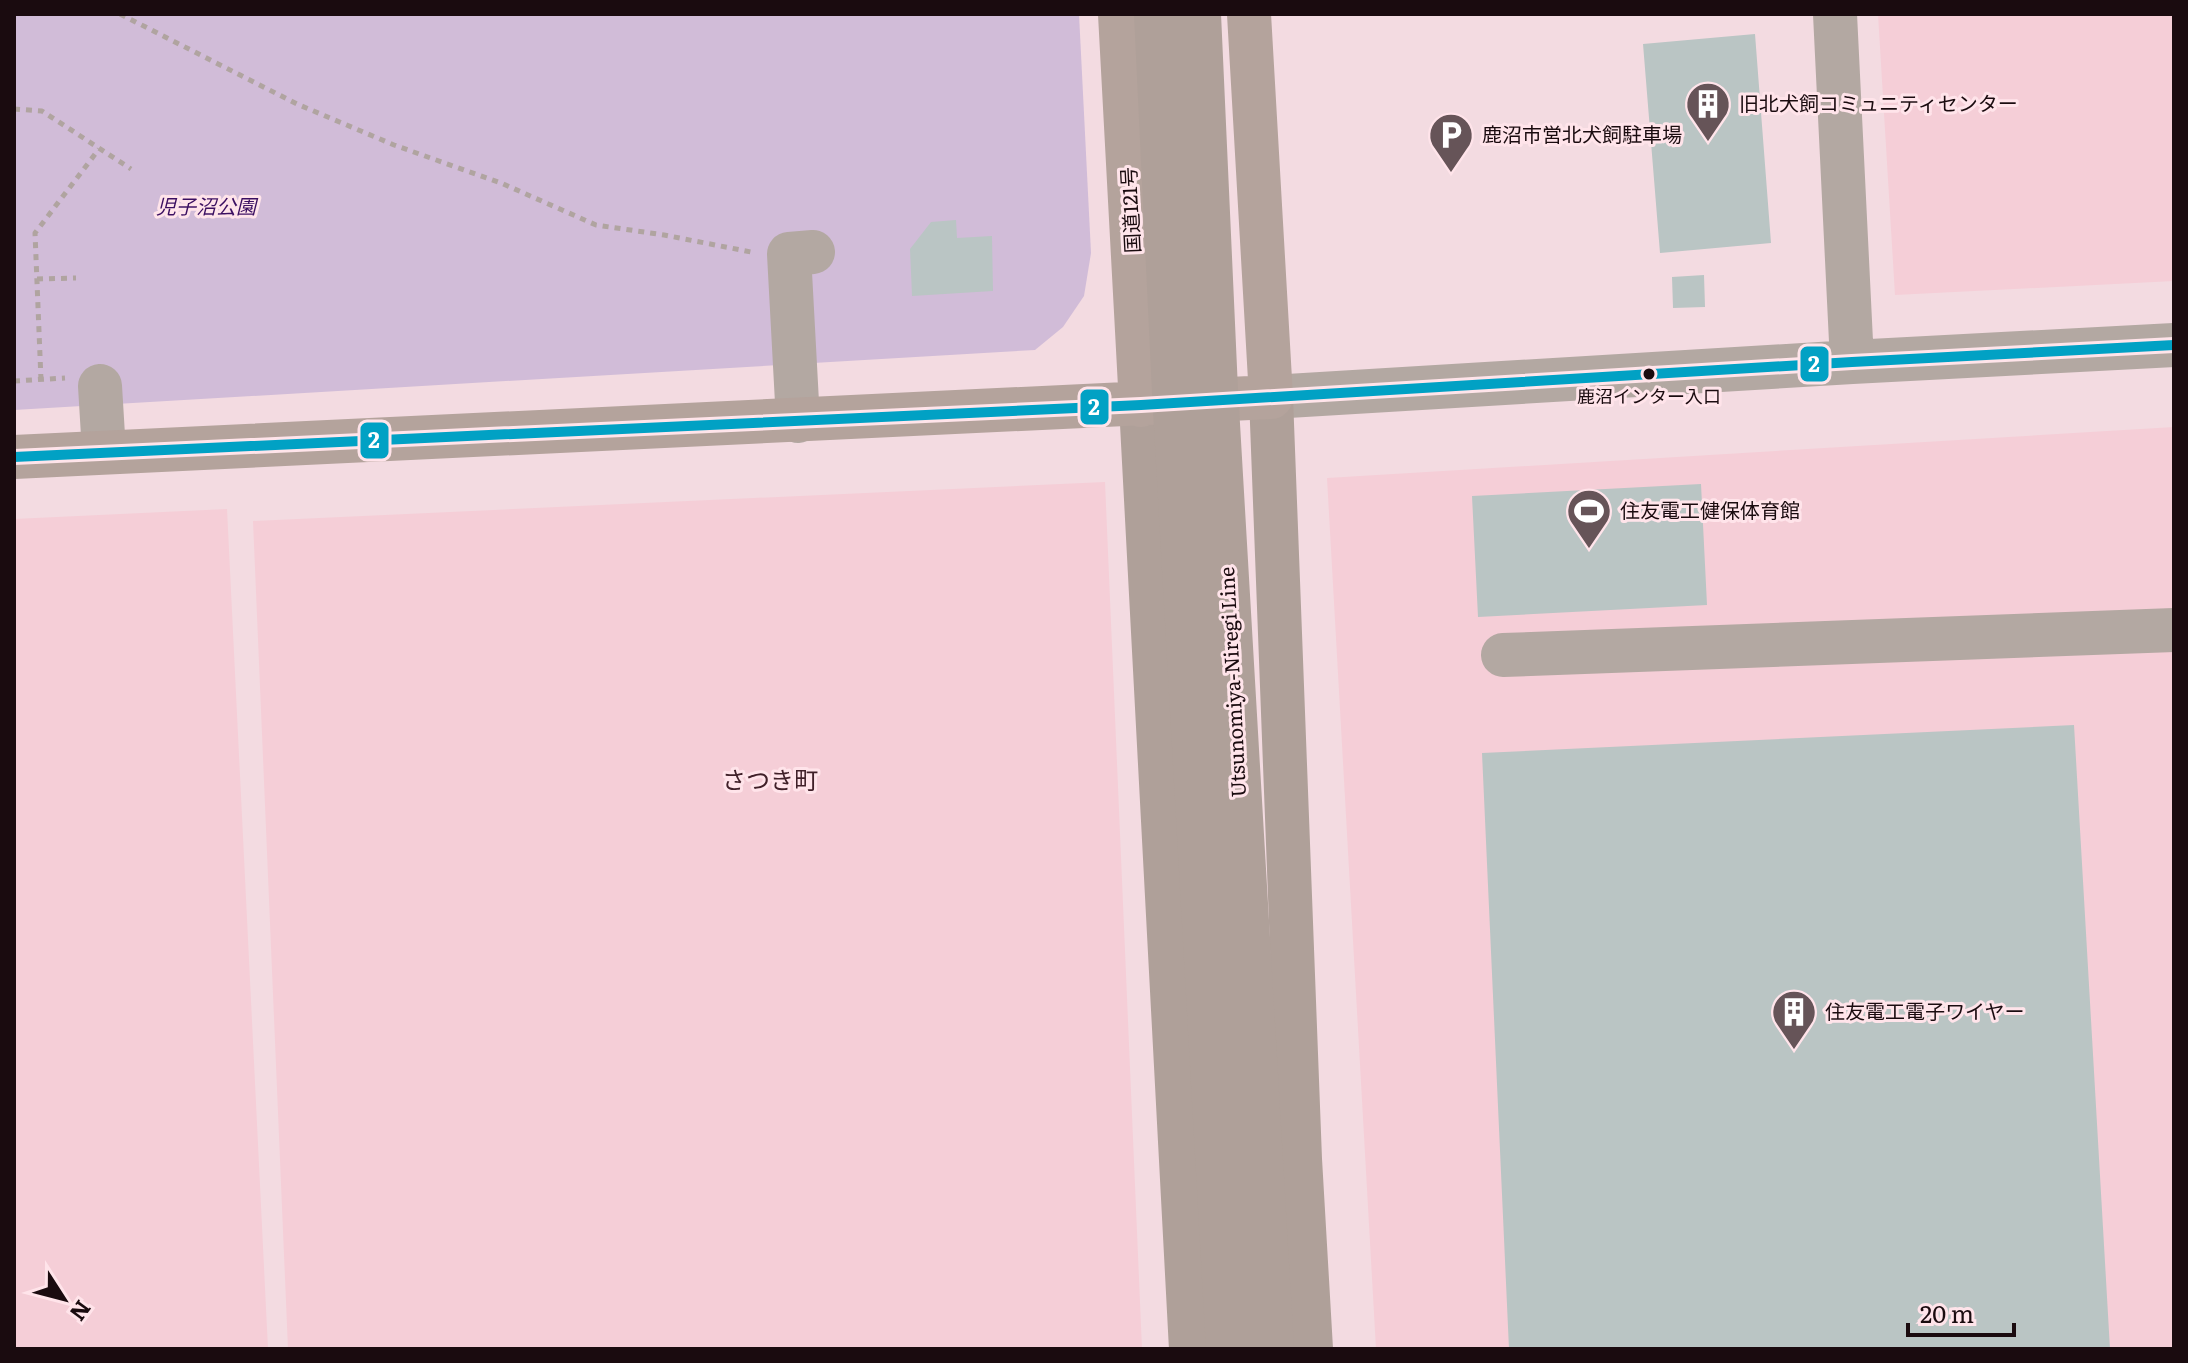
<svg xmlns="http://www.w3.org/2000/svg" width="2188" height="1363" font-family="Literata,'Noto Sans JP',serif">
<rect width="100%" height="100%" fill="#f3dbe1"/>
<!-- built -->
<path fill="#f5ced7" d="M1878 14H2174V281L1895 295Z
M2174 427V1349H1376L1327 478Z
M1105 482 1142 1349H288L253 521Z
M227 509 268 1349H14V519Z"/>
<!-- green -->
<path fill="#d1bcd8" d="M14 14H1079L1091 253 1084 296 1063 327 1035 350 14 410Z"/>
<!-- building -->
<path fill="#bac5c4" d="M1755 34 1771 243 1660 253 1643 44Z
M956 220 957 238 992 236 993 291 912 296 910 249 931 222Z
M1704 275 1705 307 1673 308 1672 277Z
M1701 484 1707 605 1478 617 1472 496Z
M2074 725 2110 1349H1509L1482 753Z"/>
<g fill="none" stroke-linecap="round" stroke-linejoin="round">
<!-- path -->
<path stroke="#b0a4a0" stroke-width="5" stroke-dasharray="6 6" stroke-linecap="butt" d="M120 14 297 104 394 145 501 183 596 225 664 235 751 252
M14 109 42 111 131 169
M37 279 76 278
M41 380 35 233 99 149
M14 381 65 378"/>
<!-- minor -->
<path stroke="#b3a8a2" stroke-width="44" d="M1835 14 1852 362
M100 386 104 452
M1271 397 1852 362 2174 345
M798 421 789 254 813 252
M1503 655 2174 630"/>
<!-- major -->
<path stroke="#afa099" stroke-width="44" d="M1271 397 1300 1159 1311 1349
M1141 405 1191 1349"/>
<!-- highway -->
<path stroke="#b4a39c" stroke-width="44" d="M1120 14 1141 405
M14 457 1271 397 1249 14"/>
<!-- major-bridge -->
<path stroke="#afa099" stroke-width="44" d="M1156 14 1174 392 1228 1349
M1199 14 1216 390 1272 1349"/>
<!-- bus-1 casing -->
<g stroke="#ffe4ea" stroke-width="16">
<path id="bus-1" d="M14 457 1141 405 1852 362 2174 345"/>
</g>
<!-- bus-1 -->
<use href="#bus-1" stroke="#01a1c4" stroke-width="10"/>
</g>
<!-- icons -->
<defs>
<g id="building-pin" transform="scale(2.3)"><path d="M0 17L-7.5 6A9.5 9.5 0 1 1 7.5 6Z" fill="#665458" stroke="#ffe4ea"/><path d="M-4-6H4V6H1V3H-1V6H-4ZM-2.5-4.3h1.7v1.8h-1.7ZM.8-4.3h1.7v1.8H.8ZM-2.5-1h1.7V.8h-1.7ZM.8-1h1.7V.8H.8Z" fill="#fff"/></g>
<g id="parking-pin" transform="scale(2.3)"><path d="M0 17L-7.5 6A9.5 9.5 0 1 1 7.5 6Z" fill="#665458" stroke="#ffe4ea"/><path d="M-3.5-5.5H1a3.5 3.5 0 0 1 0 7H-1V5.5H-3.5ZM-1-3.4V-.6H.8a1.4 1.4 0 0 0 0-2.8Z" fill="#fff"/></g>
<g id="stadium-pin" transform="scale(2.3)"><path d="M0 17L-7.5 6A9.5 9.5 0 1 1 7.5 6Z" fill="#665458" stroke="#ffe4ea"/><path d="M0-5a6.5 5 0 1 0 0 10a6.5 5 0 1 0 0-10ZM-3.5-1.8h7v3.6h-7Z" fill="#fff"/></g>
</defs>
<g fill-rule="evenodd">
<use href="#building-pin" x="1708" y="104"/>
<use href="#parking-pin" x="1451" y="135"/>
<use href="#stadium-pin" x="1589" y="511"/>
<use href="#building-pin" x="1794" y="1012"/>
</g>
<!-- markers -->
<circle fill="#1a0b0f" stroke="#ffe4ea" stroke-width="3" cx="1649" cy="374" r="7"/>
<g text-anchor="middle" stroke-width="6" stroke-linejoin="round" paint-order="stroke">
<!-- bus labels -->
<g font-size="18" fill="#1a0b0f" stroke="#ffe4ea">
<text x="1649" y="403">鹿沼インター入口</text>
</g>
<!-- poi labels -->
<g font-size="20" fill="#1a0b0f" stroke="#ffe4ea" text-anchor="start">
<text x="1739" y="111">旧北犬飼コミュニティセンター</text>
<text x="1482" y="142">鹿沼市営北犬飼駐車場</text>
<text x="1620" y="518">住友電工健保体育館</text>
<text x="1825" y="1019">住友電工電子ワイヤー</text>
</g>
<!-- park labels -->
<g font-size="20" font-style="italic" fill="#3b0f61" stroke="#ffe4ea">
<text x="206" y="214">児子沼公園</text>
</g>
<!-- street labels -->
<g font-size="20" fill="#1a0b0f" stroke="#ffe4ea">
<text transform="translate(1131 210) rotate(-93)" y="7">国道121号</text>
<text transform="translate(1233 682) rotate(-93)" y="7">Utsunomiya-Niregi Line</text>
</g>
<!-- quarter labels -->
<g font-size="24" fill="#402029" stroke="#ffe4ea">
<text x="770" y="789">さつき町</text>
</g>
</g>
<g stroke="#ffe4ea" stroke-width="3">
<rect x="1799" y="345" width="31" height="38" rx="8" fill="#01a1c4"/>
<rect x="1079" y="388" width="31" height="38" rx="8" fill="#01a1c4"/>
<rect x="359" y="421" width="31" height="39" rx="8" fill="#01a1c4"/>
</g>
<g font-size="22" text-anchor="middle" font-weight="bold" fill="#fff">
<text x="1814" y="372">2</text>
<text x="1094" y="415">2</text>
<text x="374" y="448">2</text>
</g>
<!-- border -->
<rect width="2188" height="1363" fill="none" stroke="#1a0b0f" stroke-width="32"/>
<!-- north arrow -->
<g transform="translate(64 1299) rotate(126)" stroke="#ffe4ea" stroke-width="6" paint-order="stroke">
<path d="M0-6L14 30L0 20L-14 30Z" fill="#1a0b0f"/>
<text y="-12" font-size="22" font-weight="bold" text-anchor="middle" fill="#1a0b0f">N</text>
</g>
<!-- scale -->
<path d="M1908 1323v12h106v-12" fill="none" stroke="#1a0b0f" stroke-width="4"/>
<text x="1920" y="1323" font-size="24" fill="#1a0b0f" stroke="#ffe4ea" stroke-width="6" paint-order="stroke">20 m</text>
</svg>
